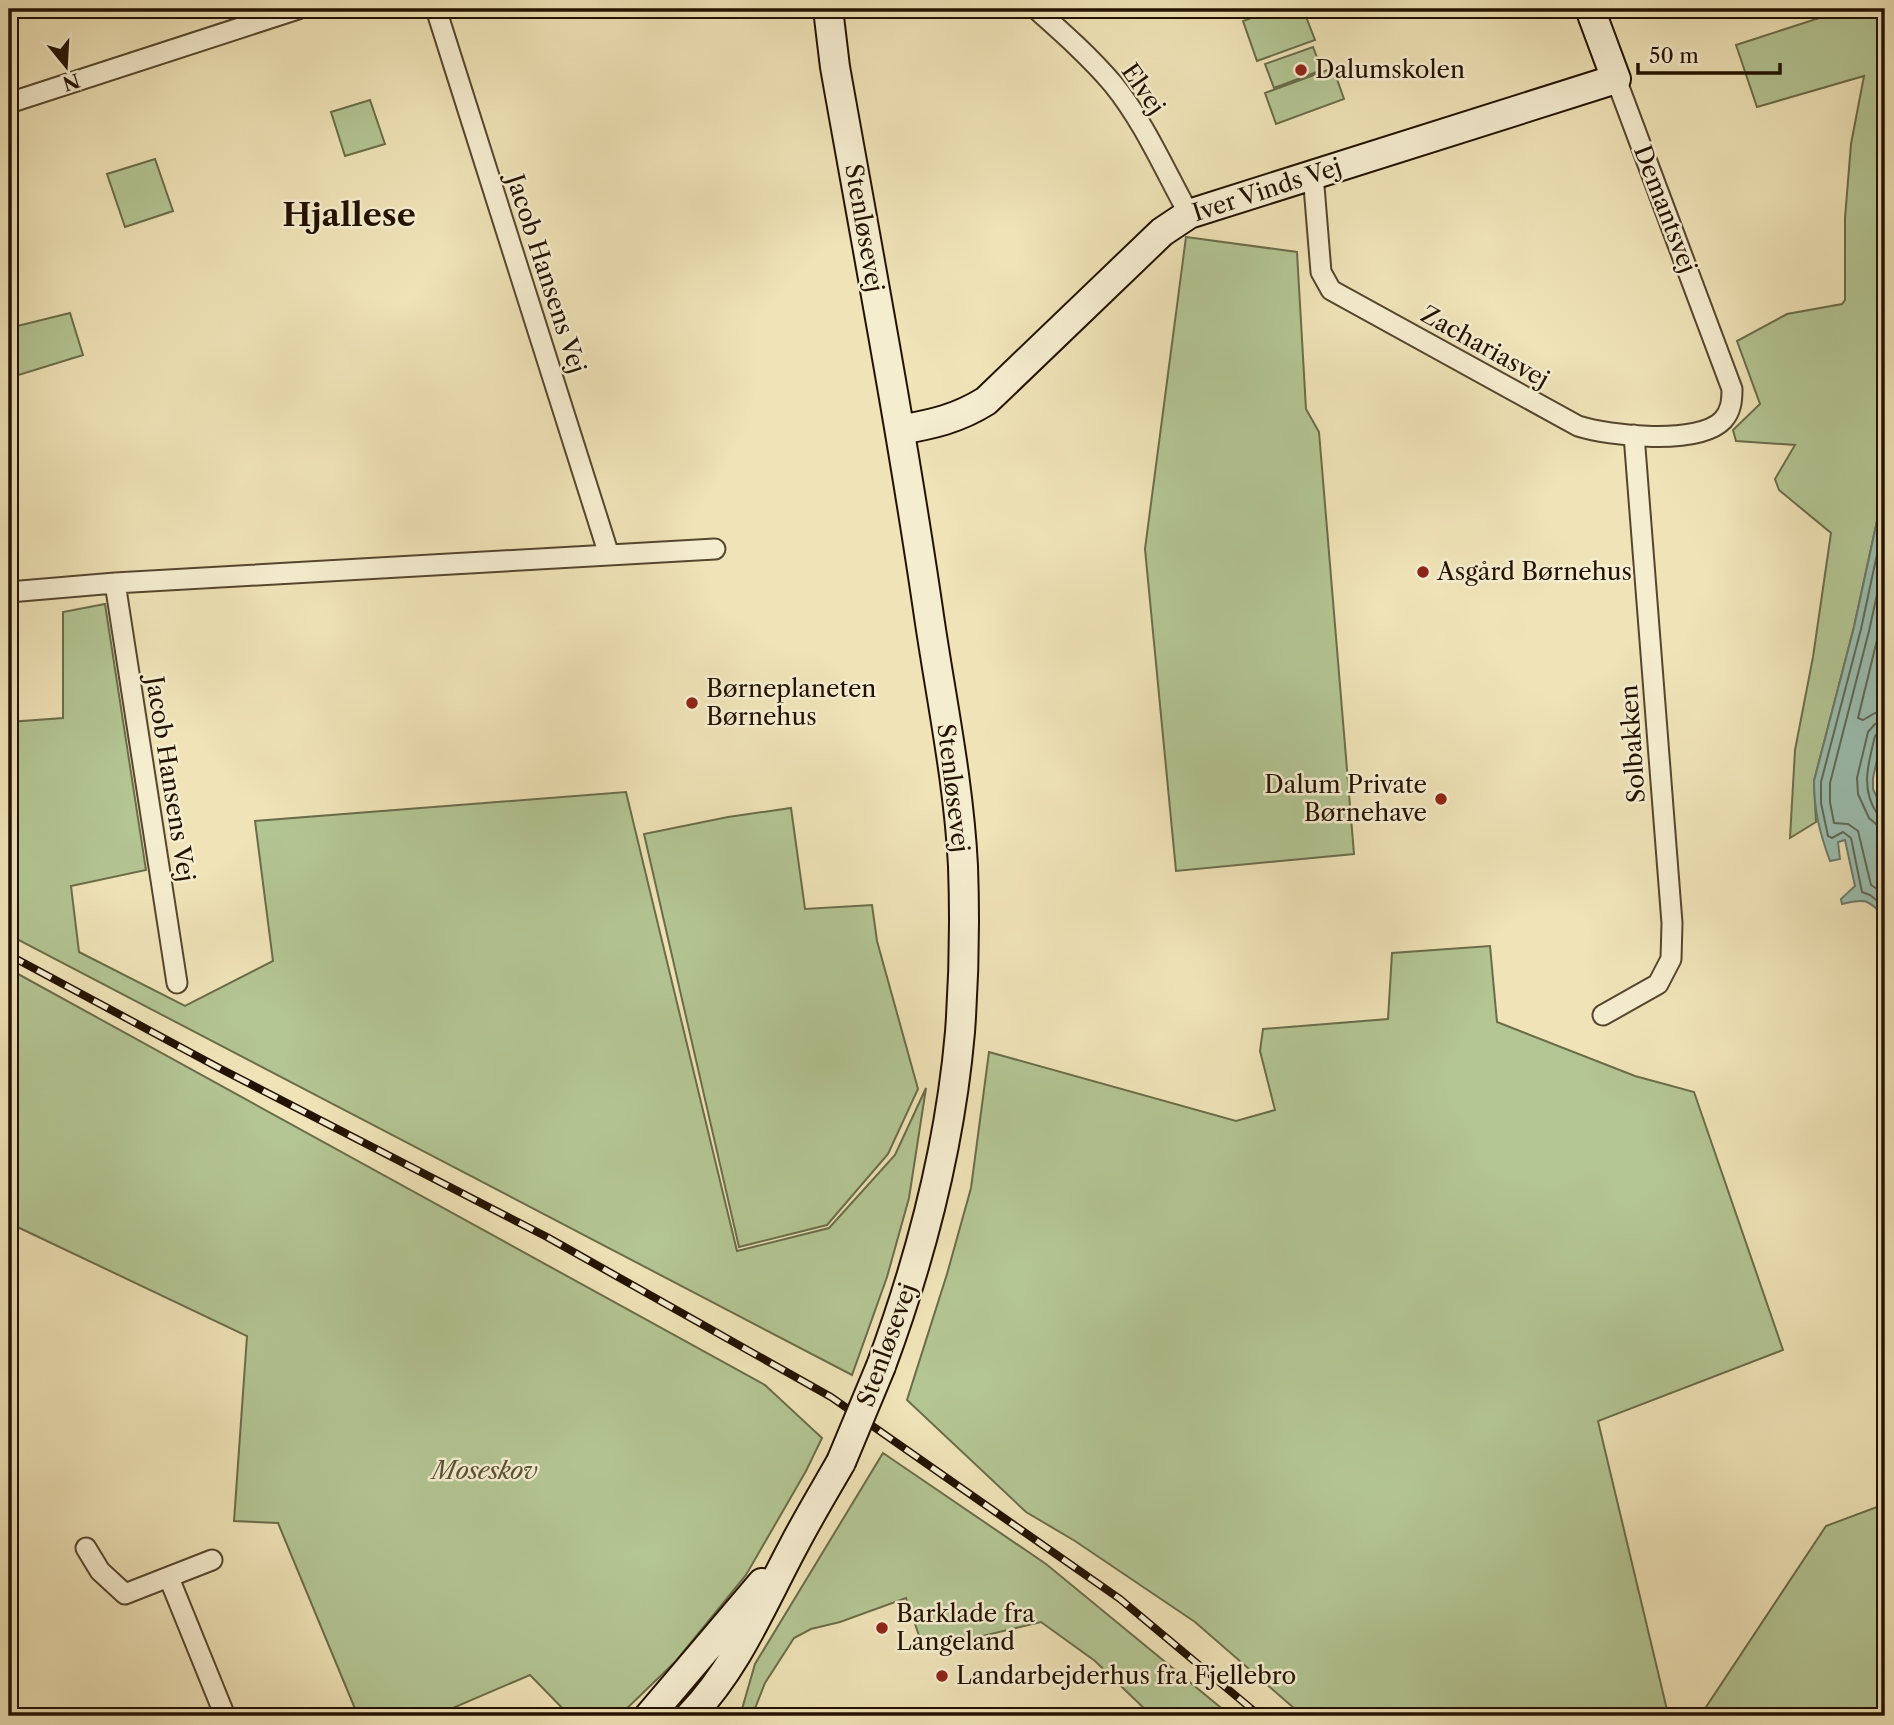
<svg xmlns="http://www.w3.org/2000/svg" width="1894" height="1725" font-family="'Libre Caslon Text',serif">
<rect width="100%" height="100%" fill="#efe3b7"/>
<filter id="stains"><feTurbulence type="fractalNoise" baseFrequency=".00286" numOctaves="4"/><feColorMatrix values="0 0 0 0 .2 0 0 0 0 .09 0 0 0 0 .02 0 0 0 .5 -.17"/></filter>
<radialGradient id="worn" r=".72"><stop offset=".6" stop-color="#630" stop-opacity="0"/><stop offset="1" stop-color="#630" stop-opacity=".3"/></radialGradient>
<!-- green -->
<path fill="#b3c593" stroke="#6b6c4a" stroke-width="2" d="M1277 9H1303L1315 40 1257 61 1243 21Z
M1847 9H1885V484L1854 627 1814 781 1816 822 1790 838 1795 750 1813 657 1831 533 1779 490 1775 479 1795 445 1736 441 1733 430 1760 404 1737 341 1787 314 1842 304 1845 300V218L1851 144 1864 76 1757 107 1736 45Z
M1313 47 1322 70 1274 88 1265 64Z
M1333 68 1344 99 1276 124 1265 93Z
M370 100 385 144 345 156 331 112Z
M155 159 173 211 125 227 107 174Z
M1186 237 1297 252 1306 409 1319 432 1354 854 1176 871 1145 549Z
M70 313 83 355 9 378V328Z
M105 604 146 870 71 886 79 952 185 1006 273 961 255 821 626 792 737 1251 829 1228 895 1155 926 1088 909 1198 887 1277 852 1375 9 935V722L63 718V612Z
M791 808 805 909 872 905 877 941 918 1089 888 1154 827 1225 739 1247 644 834 728 817Z
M1490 946 1497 1022 1635 1076 1694 1092 1783 1350 1598 1421 1668 1714 1704 1710 1826 1526 1885 1504V1716H1303L1195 1622 1075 1541 1026 1512 907 1400 947 1274 971 1188 989 1052 1236 1121 1275 1110 1260 1051 1263 1029 1388 1019 1392 953Z
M9 969 765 1385 822 1438 806 1471 746 1575 676 1661 619 1716H570L530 1675 448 1710 450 1716H358L278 1523 234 1521 247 1336 9 1223Z
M883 1453 1046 1564 1231 1716H1152L1095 1661 1041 1622 924 1650 906 1598 840 1622 811 1629 794 1638 765 1683 752 1716H740L755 1664Z"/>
<!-- water -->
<path fill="#9abeb0" stroke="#6a796a" stroke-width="2" d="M1885 484V724L1873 778V789L1885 815V917C1868 899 1865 898 1842 904L1841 899 1855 886 1845 840 1838 842 1840 859 1830 861C1820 834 1814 811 1814 781L1854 627Z"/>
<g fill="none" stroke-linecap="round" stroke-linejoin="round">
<!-- shore -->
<path stroke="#5e6858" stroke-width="2" d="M1885 517 1861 629 1821 782V803L1828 836 1832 838 1843 832 1851 838 1862 892 1870 895 1885 907
M1885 558 1869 631 1830 783V802L1834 823 1848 824 1858 831 1871 885 1885 894
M1885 607 1858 718 1863 720 1875 713 1885 712
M1885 722 1875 724 1868 732 1857 778 1858 794 1869 818 1876 824 1885 826
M1885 731 1879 732 1875 736C1868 765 1860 789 1878 815L1885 817"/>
<!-- street casing -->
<g stroke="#56462e" stroke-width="23">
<path id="street" d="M436 9 609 555
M1036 9C1063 33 1090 57 1113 84 1144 122 1165 171 1189 214
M9 103 298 9
M1313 174 1321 272 1331 290 1578 426C1609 436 1698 446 1723 420 1731 411 1732 401 1732 389L1616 79
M115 583 177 983
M9 592 115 583 715 549
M1603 1015 1658 984 1671 959 1672 923 1634 435
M86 1548 100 1571 125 1594 212 1560
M169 1578 225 1716"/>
</g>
<!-- secondary casing -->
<g stroke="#231200" stroke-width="32">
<path id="secondary" d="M828 9 835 67C868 252 903 437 930 623 942 703 959 785 963 866 965 921 964 977 960 1032 950 1147 921 1258 881 1366
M900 430C933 424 957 419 986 401L1162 232 1189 214 1616 79 1590 9
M649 1716 762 1583
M690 1716C737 1667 762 1605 793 1547 808 1518 825 1490 841 1462"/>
</g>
<!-- street -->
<use href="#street" stroke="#f5edd0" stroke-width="19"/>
<!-- secondary -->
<use href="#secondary" stroke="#f5edd0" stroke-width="28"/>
<!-- rail casing -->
<g stroke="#231200" stroke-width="8">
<path id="rail" d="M9 955 221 1069 547 1237 831 1397 1120 1599 1260 1716"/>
</g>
<!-- rail -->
<use href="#rail" stroke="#f5edd0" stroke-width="5" stroke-dasharray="16" stroke-linecap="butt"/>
<!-- secondary-bridge casing -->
<g stroke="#231200" stroke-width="32" stroke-linecap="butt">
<path id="secondary-bridge" d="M841 1462 881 1366"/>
</g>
<!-- secondary-bridge -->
<use href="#secondary-bridge" stroke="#f5edd0" stroke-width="28"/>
</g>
<!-- markers -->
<g fill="#8f2418" stroke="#f5edd0" stroke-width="2.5">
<circle cx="1301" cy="70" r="7"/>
<circle cx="1423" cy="572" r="7"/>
<circle cx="692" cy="703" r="7"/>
<circle cx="1441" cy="799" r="7"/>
<circle cx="882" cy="1628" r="7"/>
<circle cx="942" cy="1676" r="7"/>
</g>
<g text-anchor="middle" stroke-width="5" stroke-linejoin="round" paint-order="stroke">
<!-- poi labels -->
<g font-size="24" fill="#231200" stroke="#f5edd0" text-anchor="start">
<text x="1315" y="78">Dalumskolen</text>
<text x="1437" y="580">Asgård Børnehus</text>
<text x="706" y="697">Børneplaneten<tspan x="706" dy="28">Børnehus</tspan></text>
<text x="1427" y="793" text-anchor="end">Dalum Private<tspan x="1427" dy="28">Børnehave</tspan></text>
<text x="896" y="1622">Barklade fra<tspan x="896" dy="28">Langeland</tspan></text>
<text x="956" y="1684">Landarbejderhus fra Fjellebro</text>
</g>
<!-- street labels -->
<g font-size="24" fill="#231200" stroke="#f5edd0">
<text transform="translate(1143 89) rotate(55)" y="8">Elvej</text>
<text transform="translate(1267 190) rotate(-18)" y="8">Iver Vinds Vej</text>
<text transform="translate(1665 209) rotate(69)" y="8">Demantsvej</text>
<text transform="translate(864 228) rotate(80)" y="8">Stenløsevej</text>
<text transform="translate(546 274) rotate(72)" y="8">Jacob Hansens Vej</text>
<text transform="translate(1485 347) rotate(29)" y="8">Zachariasvej</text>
<text transform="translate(1633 744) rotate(-94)" y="8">Solbakken</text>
<text transform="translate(170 779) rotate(81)" y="8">Jacob Hansens Vej</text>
<text transform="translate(953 788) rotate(83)" y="8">Stenløsevej</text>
<text transform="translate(887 1345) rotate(-70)" y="8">Stenløsevej</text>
</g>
<!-- park labels -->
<g font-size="24" font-style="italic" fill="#555133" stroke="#f5edd0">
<text x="485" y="1479">Moseskov</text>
</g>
<!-- district labels -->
<g font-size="32" font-weight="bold" fill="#231200" stroke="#f5edd0">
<text x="349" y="226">Hjallese</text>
</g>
</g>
<!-- margin -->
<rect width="1894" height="1725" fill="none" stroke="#efe3b7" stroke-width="35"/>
<rect x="10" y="10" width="1873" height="1704" fill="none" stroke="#231200" stroke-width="3.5"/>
<rect x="18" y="18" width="1859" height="1690" fill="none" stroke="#231200" stroke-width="2"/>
<!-- north arrow -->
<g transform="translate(66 66) rotate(162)" stroke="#f5edd0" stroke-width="5" paint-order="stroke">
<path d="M0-5L12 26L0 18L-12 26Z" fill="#231200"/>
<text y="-10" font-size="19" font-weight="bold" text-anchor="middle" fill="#231200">N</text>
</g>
<!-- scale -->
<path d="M1638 63v10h142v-10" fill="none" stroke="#231200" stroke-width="3.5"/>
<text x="1649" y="63" font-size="21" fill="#231200" stroke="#f5edd0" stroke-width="5" paint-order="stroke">50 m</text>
<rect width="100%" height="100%" filter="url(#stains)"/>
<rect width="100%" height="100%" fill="url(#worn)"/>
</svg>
